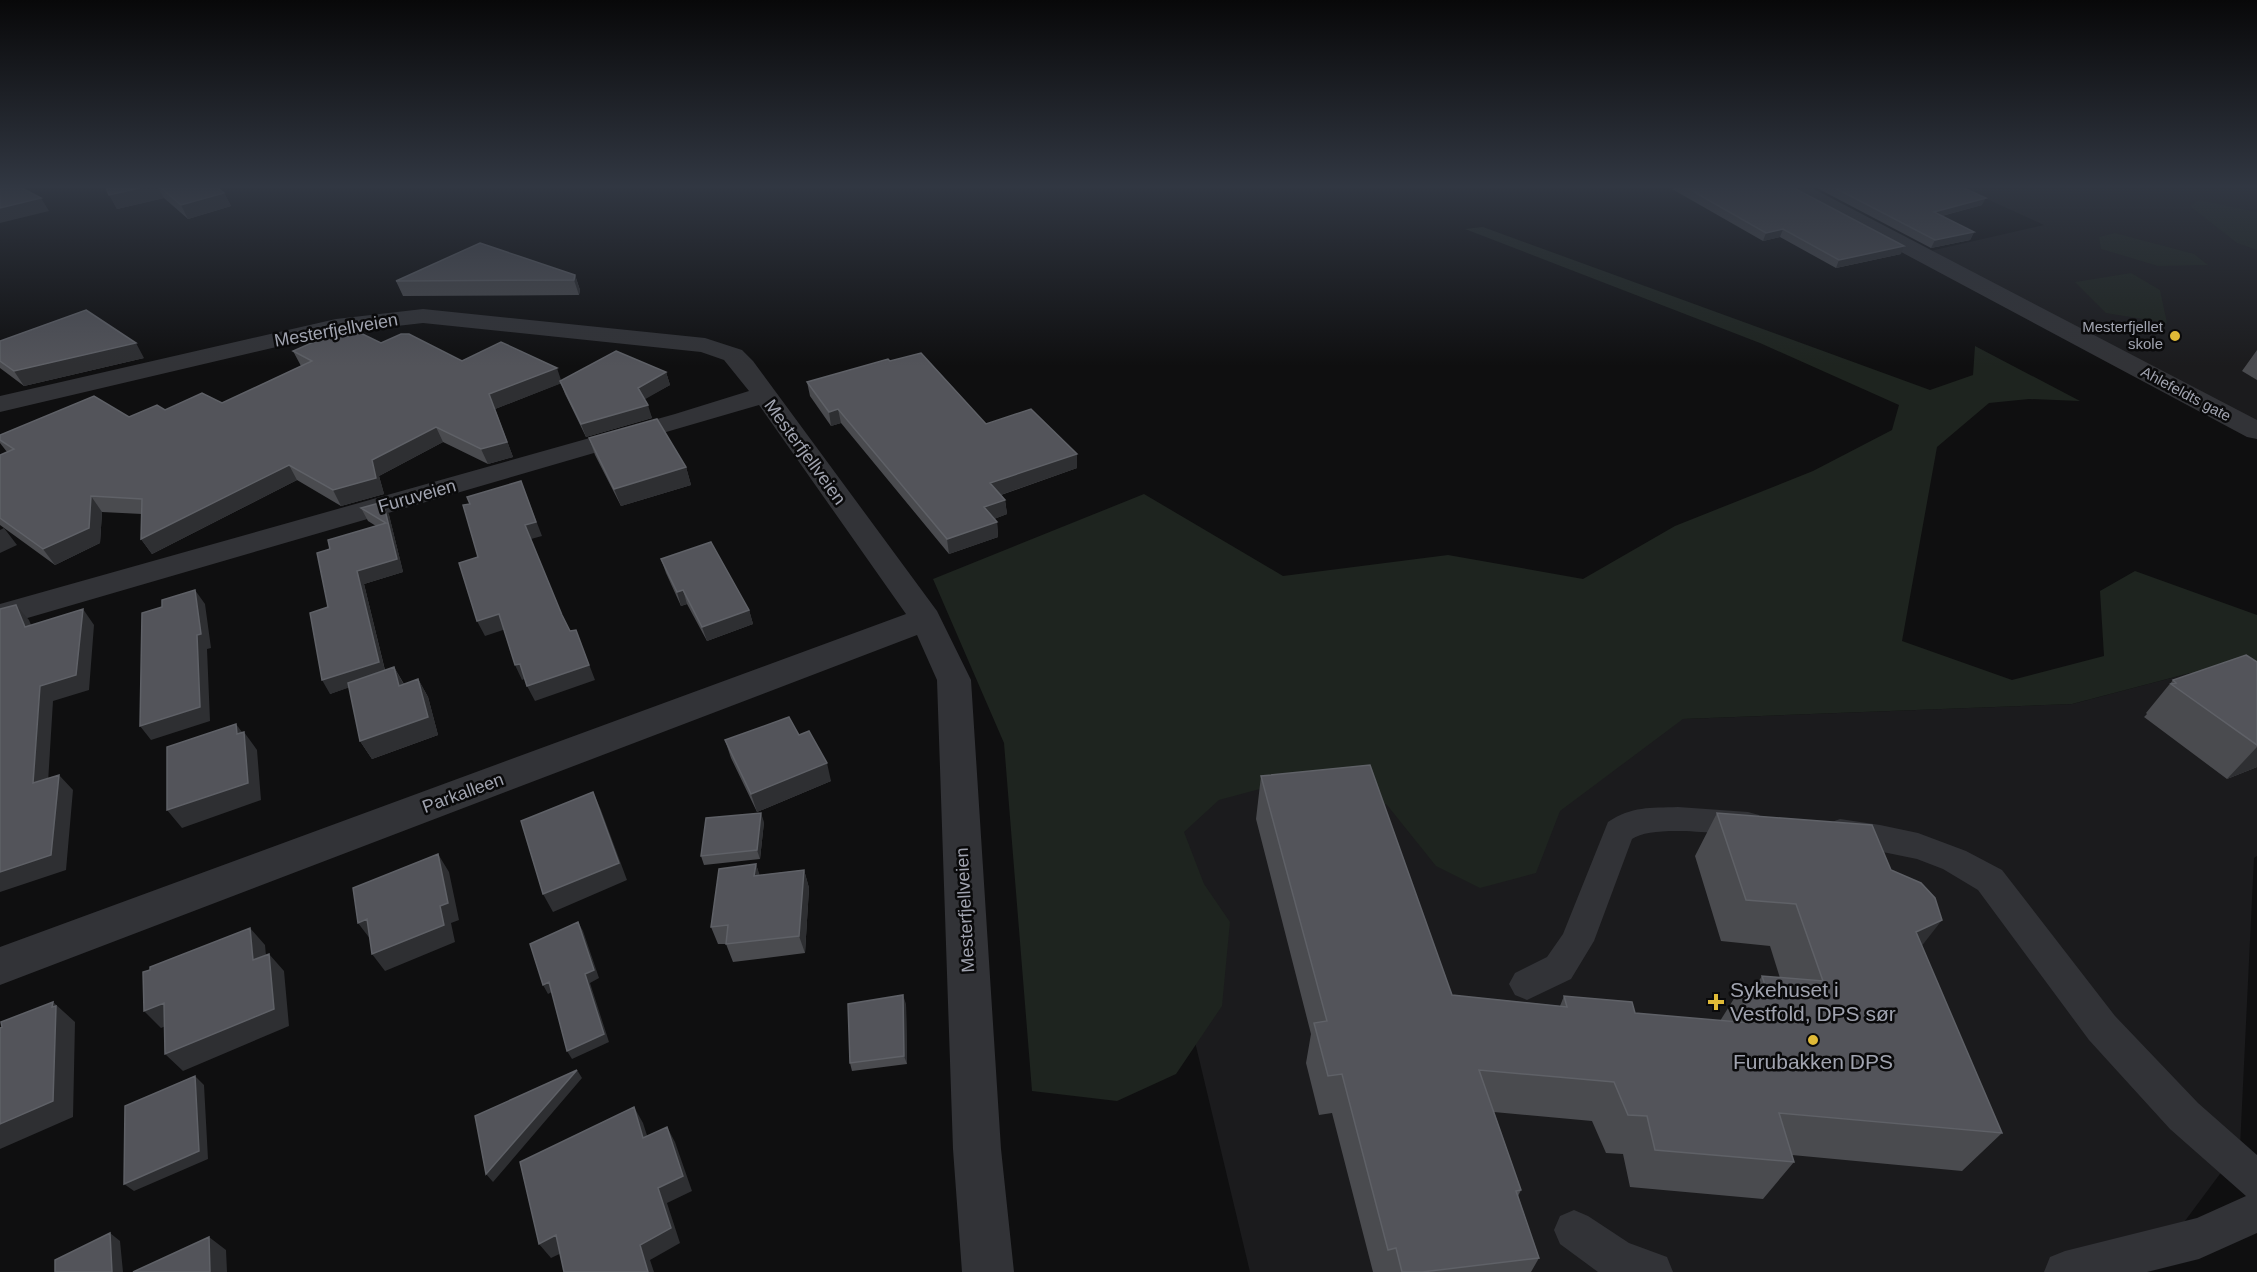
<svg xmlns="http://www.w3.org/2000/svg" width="2257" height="1272" font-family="Arial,sans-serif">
<rect width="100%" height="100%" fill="#0f0f10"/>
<!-- built -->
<path fill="#1b1b1d" d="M1963 188H2257V421L1930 251 2044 225Z
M2190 673 2257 698V856L2254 858 2240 1147 2147 1272H1250L1135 791 1683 719 2072 704Z"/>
<!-- green -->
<path fill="#1e241f" d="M2199 200 2257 212V250L2237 243 2190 206Z
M1483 227 1930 390 1973 375 1975 346 2080 401 2029 399 1989 403 1937 447 1902 641 2012 680 2104 656 2100 591 2135 571 2257 615V698L2190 673 2072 704 1683 719 1560 811 1536 873 1480 888 1436 866 1387 805 1340 782 1275 785 1219 800 1184 832 1204 884 1230 922 1222 1006 1176 1074 1117 1101 1032 1091 1004 743 933 579 1144 494 1283 576 1448 555 1583 579 1675 526 1813 471 1892 430 1899 405 1760 343 1465 229Z
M2115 233 2194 254 2208 265 2158 266 2101 249 2099 237Z
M2131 273 2160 290 2167 323 2106 313 2075 282Z"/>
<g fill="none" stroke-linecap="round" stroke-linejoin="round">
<!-- lane -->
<path fill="#323337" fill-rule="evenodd" d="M1678 807 1748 812 1759 815 1764 824 1759 833 1748 836C1721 834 1653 824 1632 839L1594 941 1571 979 1527 1000 1515 995 1509 984 1515 973 1547 957 1563 934 1608 822C1632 806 1650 808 1678 807Z
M1840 819 1880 825 1918 833 1966 851 2002 870 2115 1016 2198 1103 2257 1155V1233L2199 1259 2147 1272H2044L2050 1257 2065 1251 2197 1218 2246 1196 2170 1129 2089 1040 1978 890 1943 869 1917 859 1829 841 1824 832 1829 823Z
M1574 1210 1588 1216 1629 1243 1667 1257 1673 1272H1598L1560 1244 1554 1230 1560 1216Z"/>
<!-- street -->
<path fill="#323337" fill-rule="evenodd" d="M1786 188H1812L2257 420V439L2247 437 1789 192Z
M423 309 705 338 742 350 753 361 937 611 971 680 1001 1149 1014 1272H962L953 1149 937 680 917 635 0 985V947L906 614 759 405 0 626V604L675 414 749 391 724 360 701 352 423 323 336 333 0 412V396L336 319Z"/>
</g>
<!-- wall -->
<path fill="#4a4b4f" d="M106 188H218L224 193 231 206 188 219 164 198 117 209Z
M1673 188H1794L1901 254 1836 268 1780 237 1763 241 1672 189Z
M1817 188H1964L1982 205 1942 216 1974 232 1970 240 1931 248Z
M575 275 580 290 579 295 403 296 396 281Z
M0 341 144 358 24 386 0 368Z
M381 343 462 361 561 381 666 372 670 385 644 399 652 418 586 437 565 394 561 383 495 409 513 457 488 464 443 442 379 476 384 494 341 506 297 480 152 554 141 539 142 514 102 512 100 543 55 565 0 525V455L7 452 0 443V435L129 417 165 410 222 403 301 366 293 351Z
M2257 350V380L2242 371Z
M890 361 986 424 1077 468 1001 495 1005 500 1007 514 994 519 997 522 998 537 949 554 841 423 831 426 810 396 807 382Z
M589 438 686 467 691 485 621 506 595 455Z
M383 502 389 515 403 572 364 584 385 670 394 667 404 684 418 679 428 697 438 735 372 759 360 741 349 687 330 694V549L376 526 368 521 361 508Z
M661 559 749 610 753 624 707 641 687 604 681 606 666 573Z
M2257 662V767L2227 779 2144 717 2147 714 2146 713 2173 680Z
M799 735 831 781 757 812 731 758 725 740Z
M1261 776 1452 995 1560 1006 1564 996 1635 1013 1720 1021 1740 989 1753 990 1762 976 1780 978 1770 946 1721 941 1695 856 1717 813 1921 946 2002 1133 1962 1171 1792 1155 1794 1162 1763 1199 1630 1187 1623 1154 1606 1153 1592 1121 1494 1112 1521 1190 1518 1196 1539 1258 1531 1272H1373L1332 1113 1319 1115 1306 1063 1311 1034 1256 819Z
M764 822 760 859 704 865 701 856Z
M756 864 759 875 804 870 809 888 805 953 733 962 726 944H718L711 927Z
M906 1004 907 1064 852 1071 850 1063Z"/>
<!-- shaded-wall -->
<path fill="#2e2f32" d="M140 188H158L164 198 117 209 109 195Z
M224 193 231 206 188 219 181 205Z
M41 198 49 211 0 223V208Z
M1986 198 1982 205 1930 219 1934 212Z
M1783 229 1780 237 1763 241 1766 233Z
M1974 232 1970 240 1931 248 1935 240Z
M1904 246 1901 254 1836 268 1839 260Z
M575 275 580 290 579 295 574 280Z
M136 343 144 358 24 386 14 371Z
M557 368 562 383 495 409 513 457 488 464 481 449 489 394Z
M666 372 670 385 642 401 638 388Z
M648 405 652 418 586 437 581 424Z
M838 409 841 423 831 426 829 412Z
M436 427 443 442 379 476 384 494 341 506 333 490 372 460Z
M1077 454V468L992 498 990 483Z
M289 465 297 480 152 554 141 539Z
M686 467 691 485 621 506 614 489Z
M521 481 542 536 531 539 525 525Z
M91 496 102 512 100 543 55 565 43 549Z
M1005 500 1007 514 986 522 984 507Z
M383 502 389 515 403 572 364 584 386 675 330 694 322 680 357 571 397 559Z
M997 522 998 537 949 554 947 539Z
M4 528 17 545 0 553V530Z
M195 590 205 604 211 648 207 649 210 721 151 740 140 726Z
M683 590 687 604 681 606 677 592Z
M16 605 29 620 38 642 25 627Z
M83 609 94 625 89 690 53 701 47 799 33 783 40 686Z
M749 610 753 624 707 641 702 627Z
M499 614 506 629 485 636 477 621Z
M576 630 595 680 535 701 527 686Z
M520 664 527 678 522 680 515 665Z
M394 667 404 685 399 686Z
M418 679 428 697 438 735 372 759 360 741Z
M236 724 245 736 244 732 257 750 261 800 182 828 167 810 237 734Z
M2257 747V767L2227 779Z
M827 763 831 781 757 812 751 794Z
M59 775 73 790 66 870 0 892V872Z
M593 792 601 810 627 880 553 912 543 894Z
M761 813 764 822 760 859 757 850Z
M438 854 449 872 459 920 451 923 455 942 385 971 372 954 440 906Z
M756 864 762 882 754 876Z
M804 870 809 888 805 953 799 936Z
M367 919 371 940 358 923Z
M1942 920 1910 961 1916 932Z
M578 922 583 931 599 978 590 983 609 1042 572 1059 567 1051Z
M250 928 265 945 268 977 253 960Z
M269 954 284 971 289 1026 183 1071 165 1054Z
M549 982 554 991 548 994 543 985Z
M903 995 906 1004 907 1064 904 1056Z
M53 1002 75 1022 73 1117 0 1149V1124L52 1007Z
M164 1003 181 1020 161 1028 144 1011Z
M577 1070 582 1078 493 1182 486 1174Z
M195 1076 204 1085 208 1159 134 1191 124 1184Z
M634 1107 643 1123 653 1154 643 1138Z
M667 1127 675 1142 692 1191 667 1203 680 1243 650 1260 654 1272H648L640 1245 658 1188Z
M110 1233 120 1241 123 1272H112Z
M556 1235 568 1250 551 1258 539 1244Z
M209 1237 226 1250 227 1272H210Z"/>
<!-- building -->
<path fill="#53545a" stroke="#5f6167" stroke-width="1.5" d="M0 188H22L41 198 0 208Z
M106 188H140L109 195Z
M161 188H218L224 193 181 205Z
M1687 188H1794L1904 246 1839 260 1783 229 1766 233Z
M1835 188H1964L1986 198 1934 212 1974 232 1935 240Z
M480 243 575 275 574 280 396 281Z
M86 310 136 343 14 371 0 361V341Z
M348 327 381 343 401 334H409L462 361 501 342 557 368 489 394 507 442 481 449 436 427 372 460 376 478 333 490 289 465 141 539 142 499 91 496 89 528 43 549 0 518V455L14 449 0 440V435L94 396 129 417 157 405 165 410 202 393 222 403 312 361 293 351Z
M616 351 666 372 638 388 648 405 581 424 560 381Z
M921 353 986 424 1031 409 1077 454 990 483 1005 500 984 507 997 522 947 539 838 409 829 412 807 382 888 359 890 361Z
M657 419 686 467 614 489 589 438Z
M521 481 536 522 525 525 562 615 570 631 576 630 589 665 527 686 520 664 515 665 499 614 477 621 459 563 478 557 463 505 470 504 467 497Z
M383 502 397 559 357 571 379 662 322 680 310 613 328 607 317 553 330 549 328 540 386 523 361 508Z
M711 542 749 610 702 627 683 590 677 592 661 559Z
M195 590 201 634 197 635 200 707 140 726 142 613 162 607V600Z
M16 605 25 627 83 609 76 675 40 686 33 783 59 775 51 855 0 872V609Z
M2246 655 2257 662V745L2171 684 2176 683 2173 680Z
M394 667 399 686 418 679 428 717 360 741 348 683Z
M789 717 799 735 809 731 827 763 751 794 725 740Z
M236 724 237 734 244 732 248 783 167 810V747Z
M1370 765 1452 995 1567 1007 1564 996 1632 1002 1635 1013 1750 1023 1740 989 1767 991 1762 976 1823 981 1796 904 1746 900 1717 813 1872 825 1891 870 1921 883 1935 898 1942 920 1916 932 2002 1133 1779 1113 1794 1162 1655 1150 1647 1116 1628 1115 1614 1082 1479 1070 1521 1190 1516 1191 1539 1258 1422 1272H1402L1396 1248 1388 1250 1342 1074 1328 1076 1314 1023 1327 1021 1261 776Z
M593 792 619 863 543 894 521 821Z
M761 813 757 850 701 856 706 818Z
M438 854 448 903 440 906 444 925 372 954 367 919 358 923 353 888Z
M756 864 754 876 804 870 799 936 726 944 728 925 711 927 719 869Z
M578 922 594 970 585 974 604 1034 567 1051 549 982 543 985 530 944Z
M250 928 253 960 269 954 274 1009 165 1054 164 1003 144 1011 143 972 150 970V967Z
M903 995 904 1056 850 1063 848 1004Z
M53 1002 52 1007 56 1006 53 1101 0 1124V1028L2 1027 1 1022Z
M577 1070 486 1174 475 1116Z
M195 1076 199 1151 124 1184 125 1106Z
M634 1107 643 1138 667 1127 683 1176 658 1188 671 1228 640 1245 648 1272H564L556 1235 539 1244 520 1162Z
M110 1233 112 1272H55V1260Z
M209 1237 210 1272H133Z"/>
<!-- sky -->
<linearGradient id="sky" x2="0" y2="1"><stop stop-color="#080809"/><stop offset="0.51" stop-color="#313742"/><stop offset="1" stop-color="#313742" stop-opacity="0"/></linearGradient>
<rect width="2257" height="366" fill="url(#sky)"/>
<!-- markers -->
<g fill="#e0ba37" stroke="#0a0a0b" stroke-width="2">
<circle cx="2175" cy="336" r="6"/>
<path d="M1713 993h6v6h6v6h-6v6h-6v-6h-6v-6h6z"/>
<circle cx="1813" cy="1040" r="6"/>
</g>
<g text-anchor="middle" stroke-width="5" stroke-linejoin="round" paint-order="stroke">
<!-- far-poi labels -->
<g font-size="15" fill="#a1a4b0" stroke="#0a0a0b" text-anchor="end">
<text x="2163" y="332">Mesterfjellet<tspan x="2163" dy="17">skole</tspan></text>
</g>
<!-- far-street labels -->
<g font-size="15" fill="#a1a4b0" stroke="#0a0a0b">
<text transform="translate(2186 394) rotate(28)" y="5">Ahlefeldts gate</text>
</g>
<!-- street labels -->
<g font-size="18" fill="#a1a4b0" stroke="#0a0a0b">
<text transform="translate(336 330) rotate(-10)" y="6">Mesterfjellveien</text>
<text transform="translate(805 452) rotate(54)" y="6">Mesterfjellveien</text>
<text transform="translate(417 496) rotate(-16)" y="6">Furuveien</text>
<text transform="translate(463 793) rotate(-20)" y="6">Parkalleen</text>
<text transform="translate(965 910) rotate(-93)" y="6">Mesterfjellveien</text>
</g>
<!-- near-poi labels -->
<g font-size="21" fill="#a1a4b0" stroke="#0a0a0b" text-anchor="start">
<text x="1730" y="997">Sykehuset i<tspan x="1730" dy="24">Vestfold, DPS sør</tspan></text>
<text x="1813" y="1069" text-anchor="middle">Furubakken DPS</text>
</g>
</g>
</svg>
